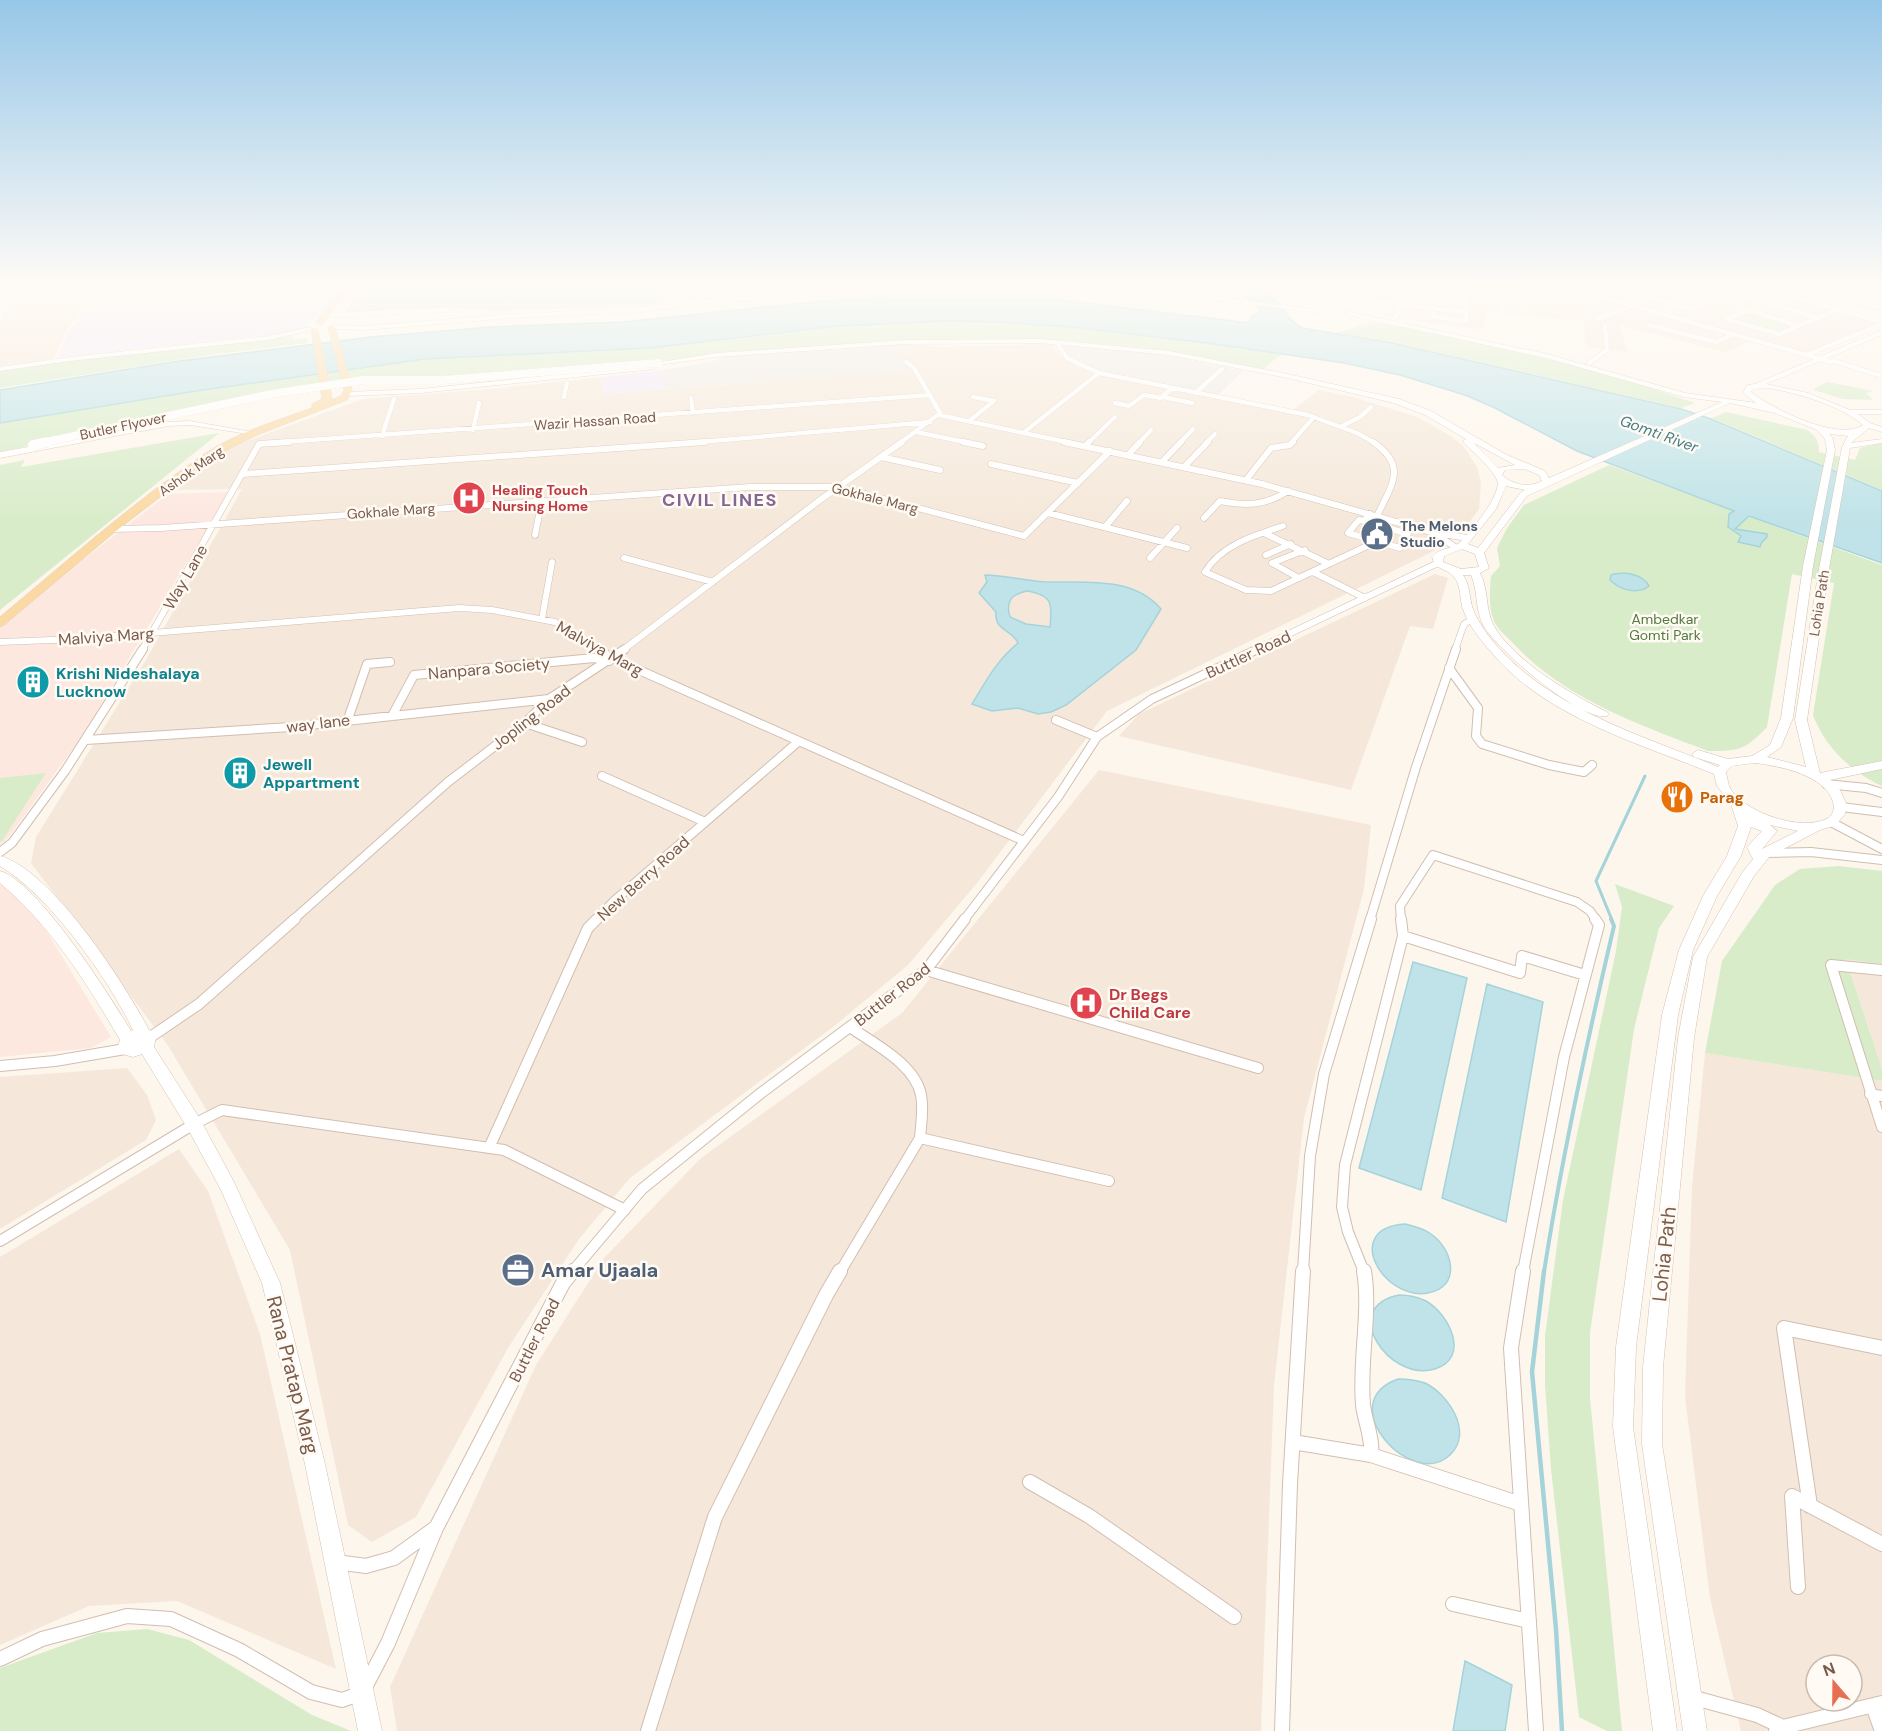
<svg xmlns="http://www.w3.org/2000/svg" width="1882" height="1731" font-family="'DM Sans',sans-serif">
<rect width="100%" height="100%" fill="#fdf6ec"/>
<!-- residential -->
<path fill="#f5e8da" fill-rule="evenodd" d="M0 284H117L78 314 66 331 54 358 0 366Z
M1401 284H1790L1825 294 1802 301 1880 322 1806 353 1755 339 1725 352 1619 325 1628 352 1587 347 1583 321 1486 312 1483 330 1402 319 1380 315 1382 302 1298 293 1295 289 1403 300 1406 290Z
M895 344 945 347 1051 344 1061 356 1075 366 1105 376 1289 413 1319 390 1353 397 1417 417 1451 436 1464 447 1477 467 1481 483 1479 509 1464 529 1440 548 1107 711 977 883 908 965 833 1027 630 1178 579 1239 508 1348 416 1517 372 1542 348 1525 290 1250 167 1044 31 863 36 837 146 660 242 489 172 490 215 456 247 441 363 399 502 388 603 377 602 394 910 370Z
M1435 574 1448 578 1433 629 1410 626 1351 790 1119 736 1139 714Z
M1099 770 1371 825 1364 889 1304 1118 1274 1385 1261 1731H397L390 1687 536 1365 604 1258 701 1158 902 1013Z
M1846 958 1882 964V1069Z
M1705 1053 1882 1081V1731H1741L1710 1598 1685 1396 1692 1186ZM1816 1665H1852V1701H1816Z
M127 1068 147 1095 156 1120 146 1140 0 1229V1077Z
M179 1149 208 1191 260 1334 336 1669 177 1601 89 1606 0 1645V1257Z"/>
<!-- commercial -->
<path fill="#fde8e0" d="M229 492 83 735 5 842 0 844V624L168 494Z
M0 884 33 909 111 1037 91 1048 0 1057Z"/>
<!-- industrial -->
<path fill="#efe9e4" d="M1291 284H1400L1405 290 1402 300 1295 289Z
M895 344 911 370 663 389 662 370 706 363 726 357Z
M1061 344 1165 355 1243 371 1218 395 1104 373 1072 358 1064 350Z"/>
<!-- education -->
<path fill="#f3e8fa" d="M119 284H345L331 305 316 318 303 328 287 333 58 357 69 330 79 321 82 313Z
M662 370 663 389 602 394 603 377Z"/>
<!-- green -->
<path fill="#d8ecc9" d="M362 284H702L701 298 643 306 498 311 456 308 345 313Z
M1749 311 1794 326 1778 333 1729 319Z
M948 321C1060 322 1172 338 1282 354L1262 370 1168 351 1063 340H905L831 345 532 372 395 379 274 394 0 452V423L196 391 425 359 609 351 696 343 819 327Z
M1373 322 1444 335 1603 372 1695 403 1681 408 1392 342 1336 333Z
M292 336 293 340 307 338V343L202 356 0 388V370L73 359Z
M1827 382 1873 391 1866 393 1873 400 1843 399 1814 390 1815 388Z
M1726 412 1807 430C1816 436 1819 441 1819 452L1855 460 1860 448 1882 443V490L1712 418Z
M219 433 0 610V465L25 460 21 467Z
M1609 465 1882 565V786C1851 772 1825 747 1813 715L1834 583 1792 574 1767 727C1745 750 1740 751 1708 751 1638 724 1564 699 1512 642 1506 636 1497 629 1494 621 1488 607 1490 591 1491 576L1500 566 1497 548 1507 528 1524 505Z
M46 773 2 841 0 842V778Z
M1839 866 1882 871V964L1846 959 1882 1069V1081L1705 1053 1722 961 1775 885 1800 869Z
M1615 884 1674 906 1659 928 1634 1029 1590 1333V1398L1622 1731H1607L1579 1717 1551 1469 1545 1385V1336L1563 1200 1616 951 1622 907Z
M147 1629 189 1640 312 1715 351 1731H0V1668L97 1633Z"/>
<!-- water -->
<path fill="#bfe3e8" stroke="#a5d3da" stroke-width="1.5" fill-rule="evenodd" d="M1230 284H1253L1278 302 1289 318 1302 328 1392 343 1681 409 1711 419 1882 491V563L1749 516 1735 529 1767 534V537L1762 542 1760 547 1738 542 1741 536 1728 527 1729 514 1734 511 1577 451 1493 407 1465 395 1400 375 1344 363 1207 343 1080 328 1002 322 948 321 836 326 650 348 425 359 196 391 0 423V390L179 361 372 337 491 327 624 322 813 302 874 298 1054 299 1249 323 1252 316 1260 313 1258 307Z
M1614 574C1627 572 1642 574 1649 586 1638 595 1620 590 1610 580L1611 575Z
M985 575C1005 575 1025 581 1045 582 1084 583 1133 576 1161 609L1136 650 1066 705 1051 712 1038 714 1018 708 992 711 972 704C986 681 997 660 1018 643 1012 629 994 631 996 612L979 593 987 582ZM1027 591C1053 595 1052 604 1050 627L1026 624 1010 617C1005 601 1012 594 1027 591Z
M1413 962 1467 978 1421 1190 1359 1168Z
M1487 984 1543 1002 1506 1222 1442 1198Z
M1405 1224C1414 1226 1423 1228 1431 1234 1453 1249 1462 1287 1428 1293 1383 1301 1341 1228 1405 1224Z
M1399 1295C1409 1295 1418 1297 1426 1301 1449 1314 1471 1358 1435 1369 1389 1383 1338 1307 1399 1295Z
M1398 1379C1408 1379 1416 1380 1425 1383 1448 1394 1474 1432 1450 1455 1412 1491 1331 1403 1398 1379Z
M1465 1661 1512 1685 1505 1731H1453Z"/>
<g fill="none" stroke-linecap="round" stroke-linejoin="round">
<!-- stream-far2 -->
<path stroke="#a5d3da" stroke-width="3" d="M1612 920 1596 881 1645 776"/>
<!-- stream-far1 -->
<path stroke="#a5d3da" stroke-width="4" d="M1544 1272C1562 1156 1587 1041 1614 926L1611 919"/>
<!-- stream -->
<path stroke="#a5d3da" stroke-width="4.5" d="M1544 1271 1532 1372 1556 1629 1562 1731"/>
<!-- street-far4 casing -->
<g stroke="#d1beb0" stroke-width="5">
<path id="street-far4" d="M740 284 733 290 778 287
M0 289 10 284
M1766 289 1882 322
M1465 290H1769
M1500 290 1503 313
M1588 293 1831 362
M1633 293 1690 309 1714 300
M1736 293 1817 318
M726 295 768 293 806 284
M1312 295 1466 312
M1435 308 1433 317 1466 321 1465 286
M332 315 447 310
M1396 317 1400 305
M0 318 1 311
M1597 319 1634 306
M1649 325 1716 342 1734 334
M1780 334 1726 319 1748 310 1798 326
M1777 335 1836 310
M1056 342 1067 358 1099 373 1308 415 1357 433 1375 443
M1806 355 1882 324
M1834 361 1882 376
M1589 363 1607 350 1605 326
M1195 393 1222 369
M564 397 567 383
M1163 397 1192 403
M691 398 693 413
M1115 403 1129 406 1144 395 1161 398 1172 388
M939 415 1071 443
M969 421 994 401 973 397
M1342 426 1360 417 1371 407
M473 430 479 403
M916 432 970 443
M1023 433 1099 373
M382 436 394 399
M269 443 930 395
M688 443 930 422
M900 443 940 413 914 368 906 362
M1088 443 1115 417
M1139 443 1151 430
M1180 443 1193 429
M1206 443 1215 434
M1291 443 1314 417"/>
</g>
<!-- street-far3 casing -->
<g stroke="#d1beb0" stroke-width="7">
<path id="street-far3" d="M963 442 983 446
M1064 442 1262 484 1435 533 1468 538
M1373 442C1408 466 1392 484 1377 516
M1085 446 1089 442
M1128 455 1140 442
M881 457 940 470
M1162 462 1181 442
M991 464 1078 483
M1184 467 1208 442
M243 474 705 442
M1246 480 1271 448 1290 445 1293 442
M1048 513 1187 548
M1204 518 1220 501C1246 506 1265 506 1288 491
M1359 520 1364 521 1408 534 1400 548 1348 533Z
M1364 521 1370 514
M1283 526C1255 535 1221 545 1205 572L1246 590 1271 591 1367 546
M1105 527 1127 501
M112 529 161 528 750 487H838L1024 536 1110 451
M1264 533 1329 564
M535 535 542 500
M1437 535 1455 547
M1266 555 1291 544
M624 558 713 582
M1150 558 1177 528
M1313 572 1365 598
M1299 578 1272 563 1305 550
M542 619 552 562
M0 642 78 639 459 608 492 610 555 622 600 650
M142 650 259 444 289 442
M623 650 820 500 902 442
M1255 650 1438 563
M1455 650 1464 624 1473 619"/>
</g>
<!-- street-far2 casing -->
<g stroke="#d1beb0" stroke-width="10">
<path id="street-far2" d="M597 649 612 658 1024 841
M1449 668 1478 708 1476 736 1482 744 1549 765 1584 772 1592 765
M392 716 414 675 594 658 609 661
M348 719 367 664 390 662
M1056 720 1097 737
M525 723 582 742
M86 740 291 727 549 699
M602 776 705 822
M1826 784 1866 788 1882 793
M1841 807 1882 812
M1831 822 1882 849
M0 852 12 843 65 771 143 649
M1765 853 1811 852 1882 860
M293 920 448 782 525 723 549 699 625 649
M596 920 614 901 799 741
M964 920 1058 797 1097 737 1152 699 1258 649
M1370 920 1416 767 1456 649
M1401 920 1400 906 1433 855 1577 902 1590 911 1596 920"/>
</g>
<!-- street-far1 casing -->
<g stroke="#d1beb0" stroke-width="12">
<path id="street-far1" d="M1403 936 1520 973 1522 956 1585 975
M926 970 1258 1068
M1882 970 1831 965 1882 1127
M149 1038 199 1004 295 919
M0 1066 55 1061 125 1049
M1870 1094 1882 1096
M920 1138 1109 1181
M489 1148 588 928 597 919
M0 1241 194 1124 222 1110 504 1150 625 1210
M572 1272 642 1189 761 1093 926 970 965 919
M840 1272 920 1138C921 1124 924 1109 921 1095 915 1064 874 1044 850 1027
M1303 1272 1310 1156 1324 1074 1371 919
M1364 1272 1348 1232 1342 1207 1345 1165 1403 936 1401 919
M1523 1272 1564 1057 1599 925 1595 919"/>
</g>
<!-- street casing -->
<g stroke="#d1beb0" stroke-width="16">
<path id="street" d="M1523 1271 1511 1348 1536 1731
M1293 1442 1371 1455C1373 1438 1365 1422 1363 1405 1359 1361 1371 1313 1364 1271
M1371 1455 1521 1504
M1030 1482 1089 1516 1234 1617
M1810 1506 1784 1328 1882 1348
M336 1562 366 1566 394 1558 434 1529
M1798 1587 1792 1496 1882 1544
M1453 1604 1529 1621
M0 1659 42 1639 127 1616 171 1619 239 1650 311 1692 342 1700 362 1693 388 1643 436 1528 563 1283 573 1271
M1691 1697 1757 1715 1783 1727
M1873 1706 1882 1731
M648 1731 715 1517 826 1295 840 1271
M1282 1731 1290 1484 1303 1271
M1776 1731 1783 1727 1882 1703"/>
</g>
<!-- secondary casing -->
<g stroke="#d6c0b0" stroke-width="1">
<path id="secondary" d="M814 284H824L764 300 719 302 639 312 512 318 364 330 334 329 331 327 334 325 364 326 512 314 639 308 719 298 764 296Z
M1106 284H1121L1332 312 1329 314 1177 296Z
M1272 284H1278L1287 294 1316 304 1313 306 1283 296Z
M1793 284H1803L1882 307V311Z
M1346 311 1547 354 1685 393 1756 403 1743 393 1747 385 1755 384 1882 330V335L1766 384 1808 393 1850 410H1882V414H1858L1870 423 1882 427V432L1869 428 1851 443 1882 439V443L1850 448 1829 569 1807 720 1820 773 1882 761V769L1830 780 1840 790 1846 803 1845 814 1836 825 1820 830 1770 856 1754 876 1707 957 1694 1038 1663 1367 1662 1444 1707 1731H1683L1642 1444 1643 1367 1678 1038 1693 957 1742 873 1753 859 1747 847 1762 831 1751 827 1741 856 1717 896 1693 950 1678 1015 1636 1347 1633 1427 1677 1731H1653L1613 1427 1616 1347 1662 1015 1679 950 1703 896 1727 856 1738 826 1731 804 1717 786 1714 774C1641 744 1554 720 1498 660 1485 645 1471 630 1464 612 1459 601 1462 586 1454 577 1449 571 1441 569 1435 565L1432 557C1440 547 1452 550 1460 542 1470 533 1503 493 1497 480 1491 467 1475 454 1464 443L1463 441 1466 439 1425 415 1394 403 1283 377 1169 355 1041 343 905 344 717 357 658 365 654 363 717 353 905 340 1041 339 1169 351 1283 373 1399 399 1431 411 1505 454 1545 471 1549 478 1722 402 1684 397 1546 358 1344 314ZM1769 388C1797 393 1842 406 1863 425 1838 442 1773 409 1751 392L1753 389ZM1730 403 1775 413 1817 430 1825 439 1827 450 1803 566 1781 718 1770 745 1752 756 1728 759 1698 750 1692 754 1694 757 1720 765 1718 767C1636 733 1543 707 1487 634 1481 625 1475 616 1472 606 1469 595 1470 585 1463 575H1471C1478 591 1475 609 1483 625 1495 648 1581 722 1607 716L1609 714 1607 712C1571 694 1515 662 1494 626 1485 610 1489 590 1480 573L1489 568 1484 553 1527 496ZM1829 434 1848 436 1842 447 1819 569 1795 720 1806 767 1767 757 1781 747 1793 718 1813 566 1835 450 1833 439ZM1474 443 1515 465 1498 468ZM1525 469 1539 475 1542 481C1528 488 1513 485 1502 475L1505 470ZM1506 486 1525 490 1521 492 1478 548 1468 544 1496 509ZM1462 549 1475 554 1479 567 1461 569 1443 562 1444 556ZM1755 763C1780 766 1825 775 1833 802 1835 808 1833 815 1828 818 1803 833 1741 812 1729 786 1728 782 1727 777 1726 772L1732 766ZM1770 825 1798 831 1762 849 1777 831Z
M310 327 312 330 269 340 70 361 0 371V367L70 357 269 336Z
M651 365H654V369L420 393 348 396 344 394 348 392 420 389Z
M190 421 252 432 248 434 190 425 168 426 0 458V452L168 422Z
M0 856C51 869 125 984 149 1030L154 1032 156 1036 154 1047 200 1119 234 1182 280 1283 325 1464 382 1731H358L305 1464 262 1283 221 1190 188 1129 142 1054 133 1057 119 1053 117 1049 120 1040C87 983 51 926 0 883V871C38 882 110 996 131 1031L133 1030C107 977 50 896 0 866Z"/>
</g>
<!-- primary casing -->
<g stroke="#dad1cd" stroke-width="1">
<path id="primary" d="M344 284H352L323 324H317L316 322Z
M332 326 336 328 352 390 347 400 257 435 211 458 116 531 4 625 0 627V617C66 562 132 503 203 455 235 433 276 421 312 408V404L322 399 311 328 318 330 332 397 331 400 341 396 344 390 328 328Z"/>
</g>
<!-- street-far4 -->
<use href="#street-far4" stroke="#fff" stroke-width="4.5"/>
<!-- street-far3 -->
<use href="#street-far3" stroke="#fff" stroke-width="6"/>
<!-- street-far2 -->
<use href="#street-far2" stroke="#fff" stroke-width="8"/>
<!-- street-far1 -->
<use href="#street-far1" stroke="#fff" stroke-width="10"/>
<!-- street -->
<use href="#street" stroke="#fff" stroke-width="14"/>
<!-- secondary -->
<use href="#secondary" fill="#fff" fill-rule="evenodd"/>
<!-- primary -->
<use href="#primary" fill="#fbd9a5" fill-rule="evenodd"/>
<!-- secondary-bridge-far1 casing -->
<g stroke="#d6c0b0" stroke-width="8" stroke-linecap="butt">
<path id="secondary-bridge-far1" d="M41 443 271 394 363 380H443L658 363"/>
</g>
<!-- secondary-bridge casing -->
<g stroke="#d6c0b0" stroke-width="10" stroke-linecap="butt">
<path id="secondary-bridge" d="M33 445 48 442"/>
</g>
<!-- secondary-bridge-far1 -->
<use href="#secondary-bridge-far1" stroke="#fff" stroke-width="8"/>
<!-- secondary-bridge -->
<use href="#secondary-bridge" stroke="#fff" stroke-width="10"/>
</g>
<!-- sky -->
<linearGradient id="sky" x2="0" y2="1"><stop stop-color="#97c7e8"/><stop offset="0.54" stop-color="#fefbf6"/><stop offset="1" stop-color="#fefbf6" stop-opacity="0"/></linearGradient>
<rect width="1882" height="526" fill="url(#sky)"/>
<!-- icons -->
<defs>
<g id="hospital-disc" transform="scale(1.725)"><circle r="9.5" fill="#e0444e" stroke="#fffaf3"/><path d="M-5-5h3v3.5h4V-5h3V5h-3V1.5h-4V5h-3Z" fill="#fff"/></g>
<g id="civic-disc" transform="scale(1.725)"><circle r="9.5" fill="#5c6f8a" stroke="#fffaf3"/><path d="M-.6-6.5H3V-4.5H.6V-3L4-1V1h2V6H-6V1h2V-1L-.6-3ZM-1.2 2.5V6h2.4V2.5Z" fill="#fff"/></g>
<g id="building-disc" transform="scale(1.725)"><circle r="9.5" fill="#0f9aa8" stroke="#fffaf3"/><path d="M-4-6H4V6H1V3H-1V6H-4ZM-2.5-4.3h1.7v1.8h-1.7ZM.8-4.3h1.7v1.8H.8ZM-2.5-1h1.7V.8h-1.7ZM.8-1h1.7V.8H.8Z" fill="#fff"/></g>
<g id="restaurant-disc" transform="scale(1.725)"><circle r="9.5" fill="#e8710a" stroke="#fffaf3"/><path d="M-5-6h1v4h1v-4h1v4h1v-4h1v5L-1.5 .5V6h-2V.5L-5-1ZM5-6V6H3V1.5H1.5Q1.5-4 5-6Z" fill="#fff"/></g>
<g id="office-disc" transform="scale(1.725)"><circle r="9.5" fill="#5c6f8a" stroke="#fffaf3"/><path d="M-6-3h4V-5.5h4V-3h4V5H-6ZM-1-4.5V-3h2v-1.5ZM-6 0V1H6V0Z" fill="#fff"/></g>
</defs>
<g fill-rule="evenodd">
<use href="#hospital-disc" x="469" y="498"/>
<use href="#civic-disc" x="1377" y="534"/>
<use href="#building-disc" x="33" y="682"/>
<use href="#building-disc" x="240" y="773"/>
<use href="#restaurant-disc" x="1677" y="797"/>
<use href="#hospital-disc" x="1086" y="1003"/>
<use href="#office-disc" x="518" y="1270"/>
</g>
<g text-anchor="middle" stroke-width="5" stroke-linejoin="round" paint-order="stroke">
<!-- far-street labels -->
<g font-size="14" fill="#7a5c4d" stroke="#fffaf3">
<text transform="translate(595 421) rotate(-4)" y="5">Wazir Hassan Road</text>
<text transform="translate(123 426) rotate(-12)" y="5">Butler Flyover</text>
<text transform="translate(191 471) rotate(-35)" y="5">Ashok Marg</text>
<text transform="translate(875 498) rotate(14)" y="5">Gokhale Marg</text>
<text transform="translate(391 511) rotate(-4)" y="5">Gokhale Marg</text>
<text transform="translate(1819 603) rotate(-81)" y="5">Lohia Path</text>
</g>
<!-- far-health labels -->
<g font-size="14" font-weight="bold" fill="#be3a42" stroke="#fffaf3" text-anchor="start">
<text x="492" y="495">Healing Touch<tspan x="492" dy="16">Nursing Home</tspan></text>
</g>
<!-- far-service labels -->
<g font-size="14" font-weight="bold" fill="#4e5e75" stroke="#fffaf3" text-anchor="start">
<text x="1400" y="531">The Melons<tspan x="1400" dy="16">Studio</tspan></text>
</g>
<!-- far-park labels -->
<g font-size="14" fill="#537a41" stroke="#fffaf3">
<text x="1665" y="624">Ambedkar<tspan x="1665" dy="16">Gomti Park</tspan></text>
</g>
<!-- far-water labels -->
<g font-size="15" font-style="italic" fill="#437c86" stroke="#fffaf3">
<text transform="translate(1659 434) rotate(20)" y="5">Gomti River</text>
</g>
<!-- street labels -->
<g font-size="16" fill="#7a5c4d" stroke="#fffaf3">
<text transform="translate(185 577) rotate(-60)" y="6">Way Lane</text>
<text transform="translate(106 636) rotate(-4)" y="6">Malviya Marg</text>
<text transform="translate(600 648) rotate(29)" y="6">Malviya Marg</text>
<text transform="translate(1248 654) rotate(-25)" y="6">Buttler Road</text>
<text transform="translate(489 668) rotate(-5)" y="6">Nanpara Society</text>
<text transform="translate(531 717) rotate(-38)" y="6">Jopling Road</text>
<text transform="translate(318 723) rotate(-7)" y="6">way lane</text>
<text transform="translate(643 878) rotate(-42)" y="6">New Berry Road</text>
<text transform="translate(892 994) rotate(-38)" y="6">Buttler Road</text>
<text transform="translate(534 1340) rotate(-63)" y="6">Buttler Road</text>
</g>
<!-- culture labels -->
<g font-size="16" font-weight="bold" fill="#0d838f" stroke="#fffaf3" text-anchor="start">
<text x="56" y="679">Krishi Nideshalaya<tspan x="56" dy="18">Lucknow</tspan></text>
<text x="263" y="770">Jewell<tspan x="263" dy="18">Appartment</tspan></text>
</g>
<!-- food labels -->
<g font-size="16" font-weight="bold" fill="#c56008" stroke="#fffaf3" text-anchor="start">
<text x="1700" y="803">Parag</text>
</g>
<!-- health labels -->
<g font-size="16" font-weight="bold" fill="#be3a42" stroke="#fffaf3" text-anchor="start">
<text x="1109" y="1000">Dr Begs<tspan x="1109" dy="18">Child Care</tspan></text>
</g>
<!-- far-district labels -->
<g font-size="18" font-weight="bold" letter-spacing="1.5" fill="#846695" stroke="#fffaf3">
<text x="720" y="506">CIVIL LINES</text>
</g>
<!-- near-street labels -->
<g font-size="20" fill="#7a5c4d" stroke="#fffaf3">
<text transform="translate(1664 1254) rotate(-84)" y="7">Lohia Path</text>
<text transform="translate(293 1375) rotate(76)" y="7">Rana Pratap Marg</text>
</g>
<!-- near-service labels -->
<g font-size="20" font-weight="bold" fill="#4e5e75" stroke="#fffaf3" text-anchor="start">
<text x="541" y="1277">Amar Ujaala</text>
</g>
</g>
<!-- north arrow -->
<g transform="translate(1834 1683) rotate(340)"><circle r="28" fill="#fffaf3" stroke="#cabbb1" stroke-width="1.5"/>
<path d="M0-4.5L10 22L0 15L-10 22Z" fill="#e76f51"/>
<text y="-9" font-size="16" font-weight="bold" text-anchor="middle" fill="#7a5c4d">N</text>
</g>
</svg>
